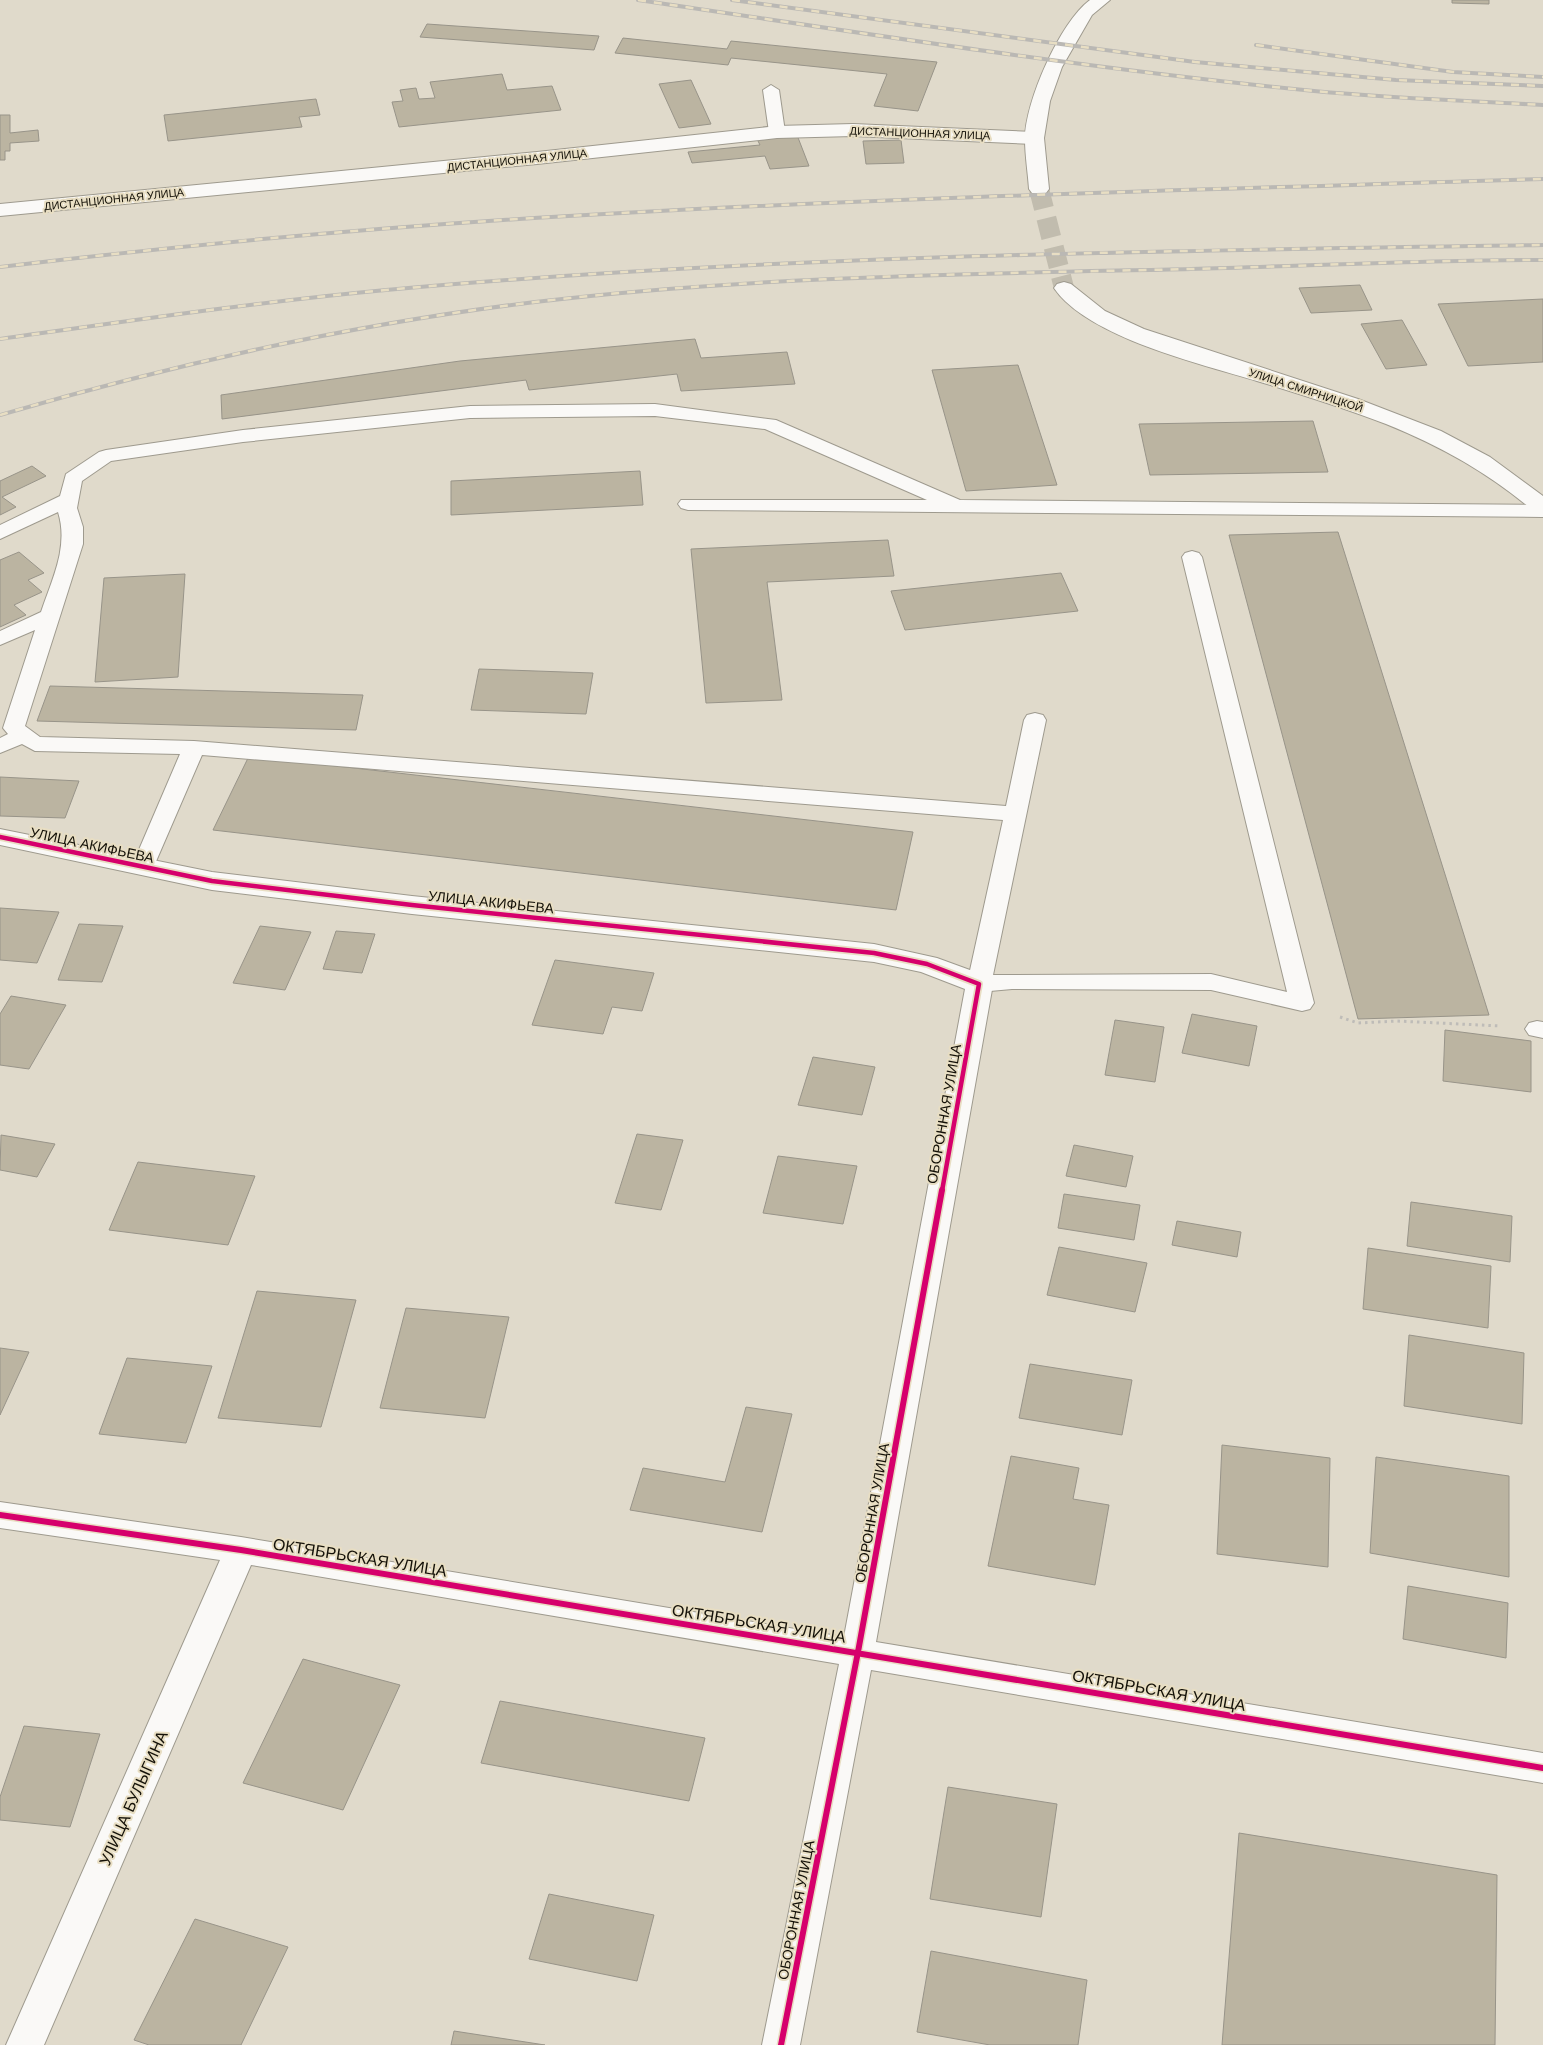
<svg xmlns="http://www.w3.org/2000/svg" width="1543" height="2045" font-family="Helvetica,sans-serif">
<rect width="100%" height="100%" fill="#e0dacb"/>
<!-- building -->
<path fill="#bbb4a1" stroke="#989489" d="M1452 0H1489V4L1452 3Z
M427 24 599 36 594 50 420 37Z
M623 38 727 49 731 41 937 62 918 111 874 106 887 74 731 58 728 65 615 53Z
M502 74 507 90 552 86 561 110 399 127 392 102 403 101 400 90 416 88 419 99 435 98 430 82Z
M691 80 711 124 679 128 659 84Z
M316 99 320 115 299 117 302 127 168 141 164 115Z
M0 115H10V133L38 130 39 141 10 143V151H5V160H0Z
M797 135 809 166 770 169 765 156 692 163 688 152 760 145 757 139Z
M901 140 904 163 866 164 863 141Z
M1360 285 1372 310 1311 313 1299 288Z
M1543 299V362L1468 366 1438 304Z
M1402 320 1427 365 1386 369 1361 324Z
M695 339 701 358 787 352 795 384 681 391 677 374 529 390 526 380 222 419 221 395 460 361Z
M1018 365 1057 485 966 491 932 370Z
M1313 421 1328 472 1150 475 1139 424Z
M32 466 46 476 2 497 16 507 0 515V481Z
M640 471 643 505 451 515V481Z
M1338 532 1489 1015 1358 1019 1229 535Z
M888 540 894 576 767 582 782 700 706 703 691 549Z
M19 552 44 573 28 580 42 592 14 605 26 615 0 627V560Z
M1061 573 1078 611 905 630 891 591Z
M185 574 178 677 95 682 104 578Z
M479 669 593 673 586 714 471 710Z
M50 686 363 695 356 730 37 721Z
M249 756 913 832 896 910 213 830Z
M0 777 79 781 65 818 0 816Z
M0 908 59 912 37 963 0 960Z
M79 924 123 926 102 982 58 980Z
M260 926 311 932 285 990 233 983Z
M336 931 375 934 362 973 323 969Z
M555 960 654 973 642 1011 612 1007 603 1034 532 1025Z
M11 996 66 1005 29 1069 0 1065V1014Z
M1192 1014 1257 1026 1249 1066 1182 1053Z
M1115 1020 1164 1027 1155 1082 1105 1075Z
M1445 1030 1531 1041V1092L1443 1081Z
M813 1057 875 1067 862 1115 798 1105Z
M637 1134 683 1140 661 1210 615 1203Z
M1 1135 55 1144 37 1177 0 1170Z
M1074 1145 1133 1156 1126 1187 1066 1176Z
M778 1156 857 1166 843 1224 763 1213Z
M138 1162 255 1176 228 1245 109 1230Z
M1064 1194 1140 1205 1134 1240 1058 1228Z
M1411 1202 1512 1216 1510 1262 1407 1246Z
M1177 1221 1241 1232 1237 1257 1172 1245Z
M1059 1247 1147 1263 1135 1312 1047 1295Z
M1368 1248 1491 1266 1488 1328 1363 1309Z
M257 1291 356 1300 321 1427 218 1418Z
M406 1308 509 1317 485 1418 380 1408Z
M1409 1335 1524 1353 1522 1424 1404 1406Z
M0 1348 29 1352 0 1415Z
M127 1358 212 1366 186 1443 99 1434Z
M1030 1364 1132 1380 1122 1435 1019 1418Z
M746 1407 792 1414 762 1532 630 1510 643 1468 725 1482Z
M1222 1445 1330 1458 1328 1567 1217 1554Z
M1011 1456 1079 1468 1073 1499 1109 1505 1095 1585 988 1566Z
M1376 1457 1509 1476V1577L1370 1553Z
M1408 1586 1508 1603 1506 1658 1403 1639Z
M303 1659 400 1685 343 1810 243 1783Z
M500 1701 705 1738 689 1801 481 1763Z
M24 1726 100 1734 70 1827 0 1820V1797Z
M948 1787 1057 1804 1041 1917 930 1899Z
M1239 1833 1497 1875 1495 2045H1222Z
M549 1894 654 1915 637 1981 529 1959Z
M195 1919 288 1947 241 2045H149L134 2040Z
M931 1951 1087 1980 1078 2045H990L917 2032Z
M454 2031 545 2045H451Z"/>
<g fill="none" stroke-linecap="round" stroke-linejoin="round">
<!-- primary-tunnel -->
<path stroke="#c1bcae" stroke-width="20" stroke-dasharray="20 10" stroke-linecap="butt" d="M1039 189 1064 288"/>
<!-- service casing -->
<g stroke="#9e9a8e" stroke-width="2">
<path id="service" d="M771 85 779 90 785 132 783 135H771L769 132 763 90Z
M655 404 776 420 960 500 1543 505V517L688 510 681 508 678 504 681 500H927L765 429 655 416 470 418 243 442 111 461 82 481 77 508 83 527V544L25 726 40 737 194 741 1006 806 1024 720 1027 715 1035 713 1043 715 1046 720 993 975 1211 974 1287 992 1182 557 1185 553 1192 551 1199 553 1202 557 1314 1003 1310 1009 1302 1011 1211 990 1012 989 979 992 971 990 967 984 1003 820 202 755 154 866 151 871 143 873 135 871 132 866 180 754 35 751 22 744 0 753V738L8 734 3 728 35 630 0 645V631L41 612C52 579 69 547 58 512L0 539V525L60 496 66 474 99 452 106 450 243 430 470 406Z
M1537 1021 1543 1022V1038L1529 1035 1525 1029 1529 1023Z"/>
</g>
<!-- minor casing -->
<g stroke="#9e9a8e" stroke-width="2">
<path id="minor" d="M853 124 1034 132 1041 134 1044 138 1041 142 1034 144 853 136 777 138 537 164 0 216V204L537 152 777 126Z
M0 829 212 872 412 896 874 944 937 958 989 977 993 984 876 1642 1543 1753V1783L871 1670 800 2045H762L839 1664 251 1565 44 2045H6L220 1560 0 1528V1502L241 1537 844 1637 965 989 921 972 874 962 412 914 212 890 0 845Z"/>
</g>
<!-- primary casing -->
<g stroke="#9e9a8e" stroke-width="2">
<path id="primary" d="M1090 0H1110L1092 15 1062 67 1050 101 1044 138 1049 189 1046 193H1032L1029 189C1028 173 1025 156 1025 139 1025 102 1060 22 1090 0Z
M1064 282 1071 284 1105 311 1144 329 1358 399 1441 431 1490 457 1543 496V514L1535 512C1488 473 1443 447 1386 424 1344 408 1300 394 1257 381 1201 364 1087 337 1054 288L1057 284Z"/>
</g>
<!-- path -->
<path stroke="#bebcb8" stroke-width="3" stroke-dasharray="2.5 4" stroke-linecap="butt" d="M1340 1017 1358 1023 1397 1021 1500 1026"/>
<!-- service -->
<use href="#service" fill="#faf9f7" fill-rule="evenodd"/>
<!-- minor -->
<use href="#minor" fill="#faf9f7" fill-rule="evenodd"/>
<!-- primary -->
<use href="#primary" fill="#faf9f7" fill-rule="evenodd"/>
<!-- rail casing -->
<g stroke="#bab8b4" stroke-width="4">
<path id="rail" d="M638 0C863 33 1088 69 1314 91 1390 98 1467 101 1543 105
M732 0 1195 62 1396 80 1543 86
M1256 45 1453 72 1543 77
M0 267C167 247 335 231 503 220 849 198 1196 190 1543 179
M0 339C128 321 257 302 386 290 770 255 1157 251 1543 245
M0 415C175 364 353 324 535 302 753 276 972 274 1191 269 1308 266 1426 260 1543 260"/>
</g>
<!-- rail -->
<use href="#rail" stroke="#e8dec3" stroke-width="2.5" stroke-dasharray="8" stroke-linecap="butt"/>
<!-- cycleway-far1 casing -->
<g stroke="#e8dec3" stroke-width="8">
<path id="cycleway-far1" d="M0 837 212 881 412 905 874 953 927 964 979 984 942 1191"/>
</g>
<!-- cycleway casing -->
<g stroke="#e8dec3" stroke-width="9">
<path id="cycleway" d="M0 1515 241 1550 1543 1768
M781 2045 858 1652 942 1190"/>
</g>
<!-- cycleway-far1 -->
<use href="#cycleway-far1" stroke="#d6006c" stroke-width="4.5"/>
<!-- cycleway -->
<use href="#cycleway" stroke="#d6006c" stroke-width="6"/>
</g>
<g text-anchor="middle" stroke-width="4" stroke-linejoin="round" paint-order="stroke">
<!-- far-street labels -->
<g font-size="11" fill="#141108" stroke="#e8dec3">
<text transform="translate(920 133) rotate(2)" y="4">ДИСТАНЦИОННАЯ УЛИЦА</text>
<text transform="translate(517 160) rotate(-6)" y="4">ДИСТАНЦИОННАЯ УЛИЦА</text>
<text transform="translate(114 199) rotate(-6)" y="4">ДИСТАНЦИОННАЯ УЛИЦА</text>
<text transform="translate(1306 390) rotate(18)" y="4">УЛИЦА СМИРНИЦКОЙ</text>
</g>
<!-- street labels -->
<g font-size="14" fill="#141108" stroke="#e8dec3">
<text transform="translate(92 845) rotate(12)" y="5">УЛИЦА АКИФЬЕВА</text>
<text transform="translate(491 902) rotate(6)" y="5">УЛИЦА АКИФЬЕВА</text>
<text transform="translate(944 1114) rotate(-80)" y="5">ОБОРОННАЯ УЛИЦА</text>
<text transform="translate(872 1513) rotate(-80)" y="5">ОБОРОННАЯ УЛИЦА</text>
<text transform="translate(796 1910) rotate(-79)" y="5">ОБОРОННАЯ УЛИЦА</text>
</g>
<!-- near-street labels -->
<g font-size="16" fill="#141108" stroke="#e8dec3">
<text transform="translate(360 1557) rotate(9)" y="6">ОКТЯБРЬСКАЯ УЛИЦА</text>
<text transform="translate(759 1623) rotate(9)" y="6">ОКТЯБРЬСКАЯ УЛИЦА</text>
<text transform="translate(1159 1690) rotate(10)" y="6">ОКТЯБРЬСКАЯ УЛИЦА</text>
<text transform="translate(133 1798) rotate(-66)" y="6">УЛИЦА БУЛЫГИНА</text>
</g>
</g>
</svg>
